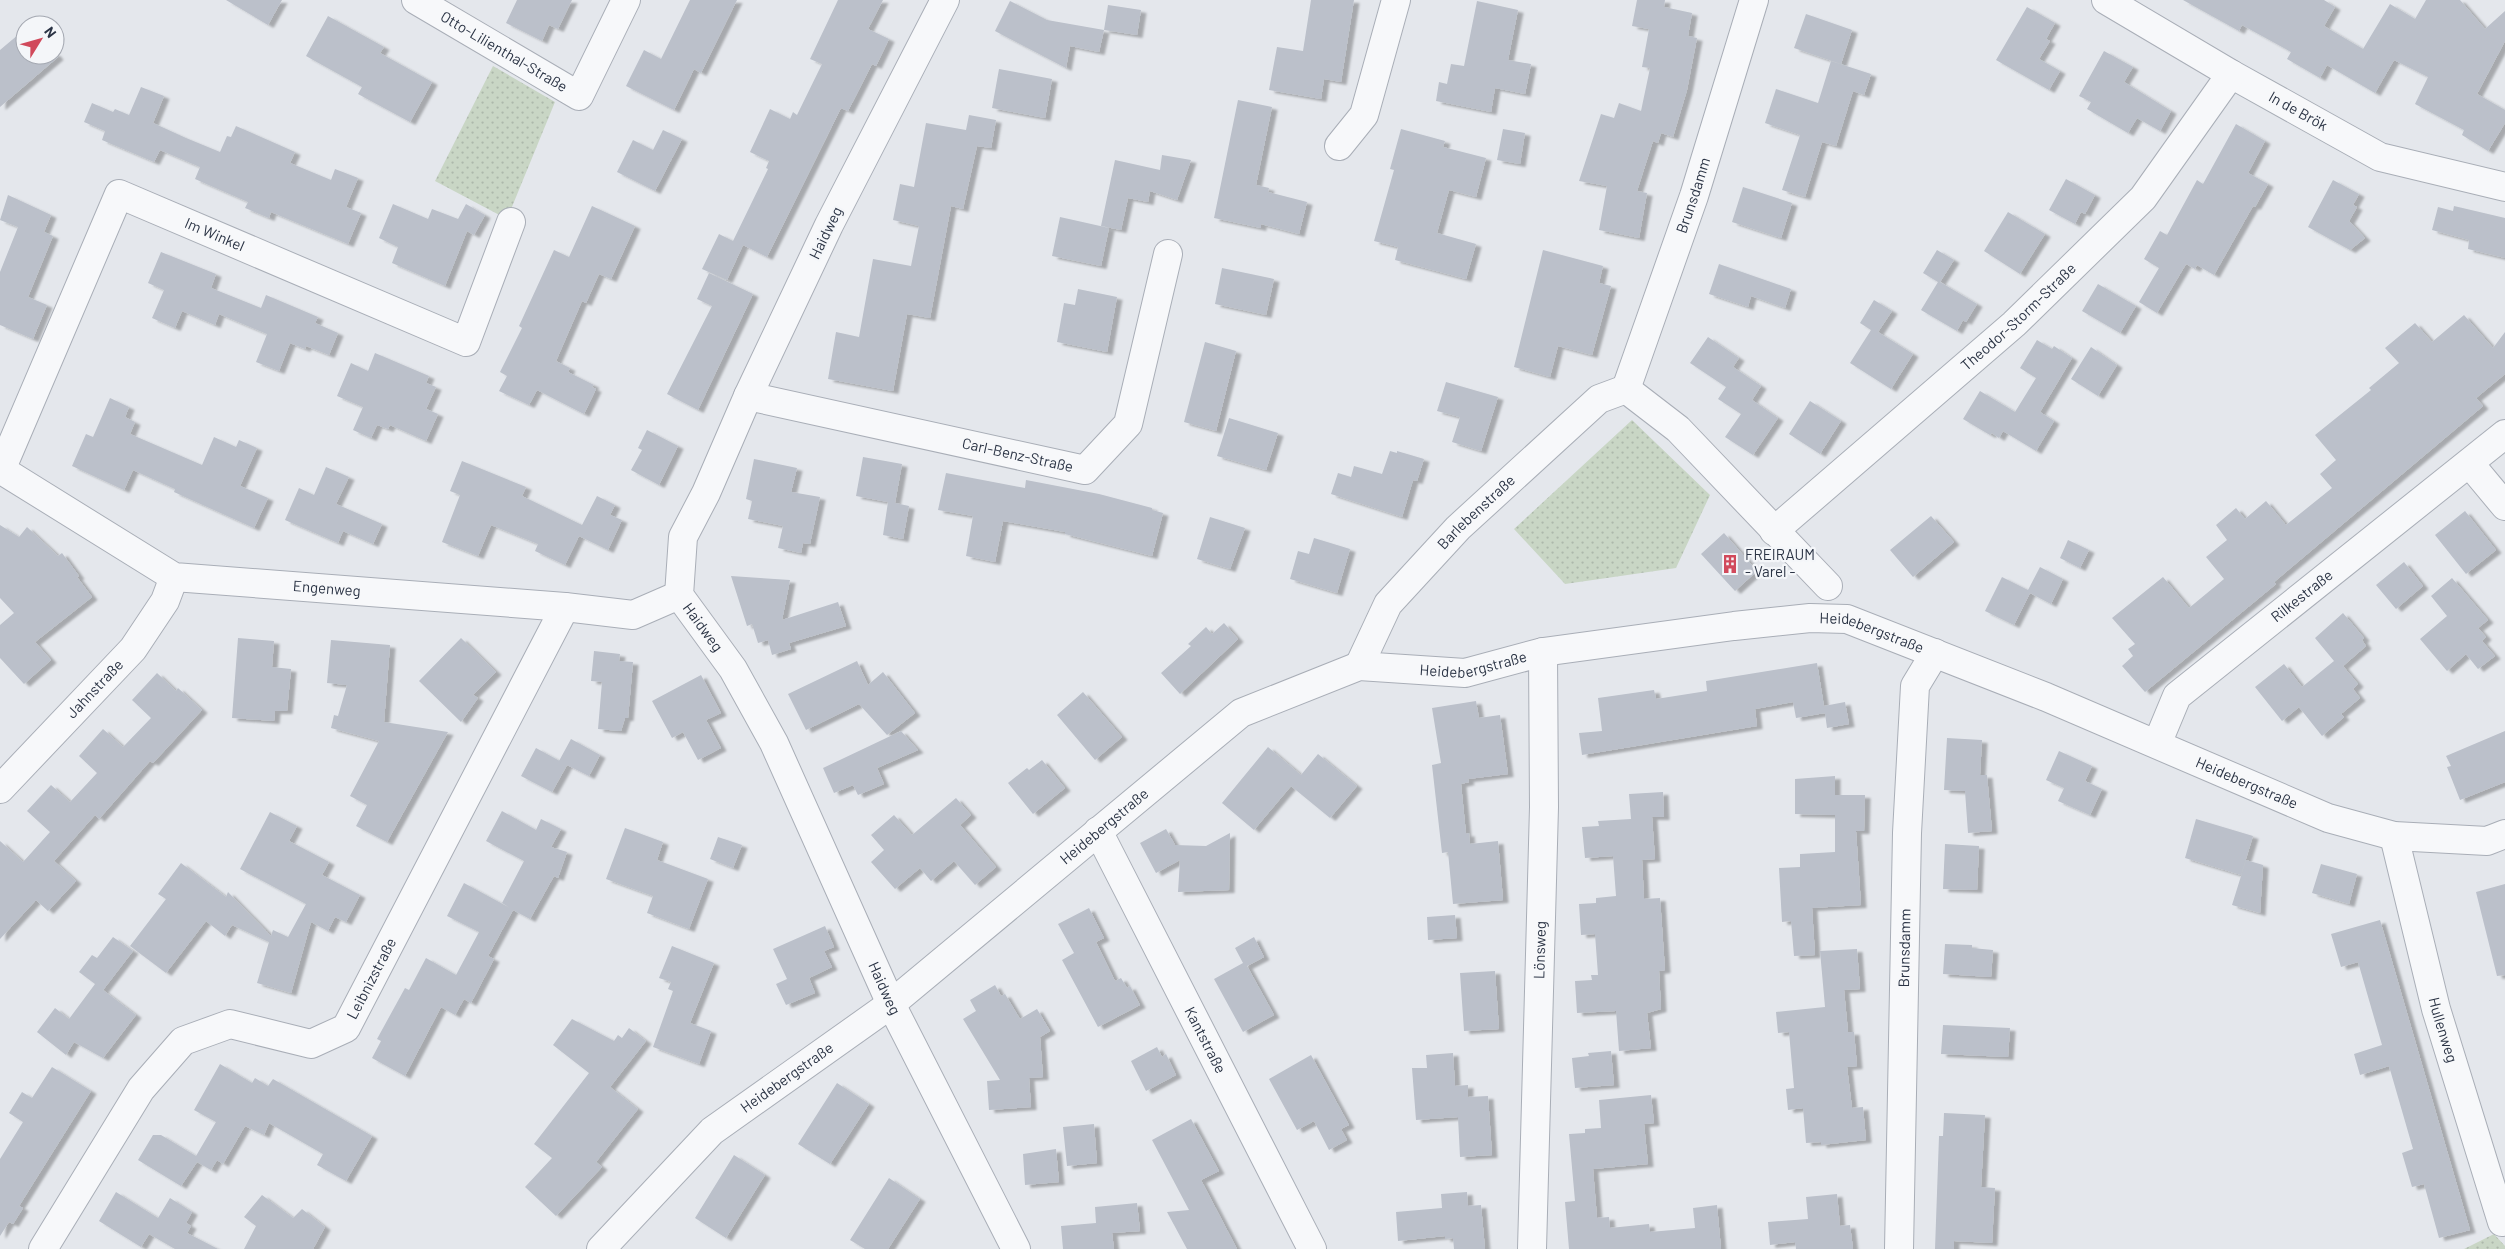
<svg xmlns="http://www.w3.org/2000/svg" width="2505" height="1249" font-family="Barlow,sans-serif">
<defs>
<pattern id="green-dots" width="8" height="8" patternUnits="userSpaceOnUse" patternTransform="scale(1.25)"><rect width="8" height="8" fill="#c9d6c5"/><path d="M2 2h.1M6 6h.1" fill="none" stroke="#adb8ab" stroke-width="1.8" stroke-linecap="round"/></pattern>
<filter id="shadow"><feDropShadow dx="5.5" dy="3" stdDeviation="1" flood-color="#0004"/></filter>
</defs>
<rect width="100%" height="100%" fill="#e4e7ec"/>
<!-- green -->
<path fill="url(#green-dots)" d="M493 66 555 102 507 219 435 181Z
M1632 420 1710 495 1676 568 1565 584 1514 529Z
M2494 1234 2505 1246V1249H2464Z"/>
<!-- building -->
<path fill="#bbc0ca" filter="url(#shadow)" d="M226 0H282L268 25Z
M517 0H572L558 29 549 25 542 41 506 23Z
M690 0H737L701 73 694 69 674 110 626 86 644 50 661 59Z
M838 0H883L868 29 889 39 876 66 872 64 848 111 841 108 767 257 743 245 727 280 702 269 719 234 733 241 768 169 766 168 769 161 750 152 770 109 790 119 793 112 797 115 822 64 810 59Z
M1311 0H1354L1341 82 1324 79 1321 99 1269 90 1277 47 1303 51Z
M1637 0H1665L1664 7 1692 13 1688 36 1697 38 1687 90 1673 137 1661 133 1658 143 1653 141 1637 191 1647 193 1639 238 1599 230 1607 186 1579 181 1601 114 1614 118 1619 103 1641 111 1650 68 1642 67 1649 29 1632 26Z
M2183 0H2324L2335 7 2324 26 2363 49 2390 4 2415 19 2426 0H2460L2485 29 2505 11V41L2477 94 2505 110V123L2488 151 2462 135 2464 130 2415 104 2428 77 2394 60 2375 93 2327 65 2320 78 2287 59 2291 52 2242 25 2239 31Z
M1010 1 1047 20 1104 30 1099 52 1070 46 1066 68 995 31Z
M1477 1 1518 10 1508 60 1531 64 1525 94 1495 88 1491 112 1436 101 1439 82 1447 84 1451 64 1464 66Z
M1108 5 1141 10 1137 35 1104 30Z
M2027 7 2055 23 2046 39 2050 41 2039 59 2060 71 2049 90 1996 60Z
M1806 14 1852 30 1841 64 1794 48Z
M328 16 384 47 380 53 432 82 410 122 358 94 362 87 306 56Z
M25 29V55L55 53 58 57 0 107V50Z
M2104 51 2133 67 2124 82 2171 111 2160 131 2137 118 2128 133 2087 109 2091 102 2079 96Z
M1831 61 1871 74 1864 95 1853 91 1836 146 1822 142 1805 197 1782 190 1800 135 1765 123 1776 89 1818 103Z
M999 69 1052 79 1045 118 992 108Z
M141 87 164 96 153 123 186 138 220 152 227 136 231 137 236 126 295 152 290 163 331 180 335 169 358 178 346 207 361 213 348 244 271 212 269 218 245 208 248 202 195 179 200 167 160 150 154 162 102 140 105 131 84 122 92 103 113 112 115 109 129 115Z
M1238 100 1272 107 1256 185 1269 188 1268 192 1307 202 1299 234 1261 224V228L1214 218Z
M969 115 996 120 991 148 977 146 963 209 951 206 930 318 907 314 893 391 828 379 836 332 859 337 873 259 911 266 919 226 893 220 900 184 914 187 926 123 966 130Z
M2236 124 2265 141 2248 173 2268 184 2255 207 2253 206 2214 275 2197 265 2195 269 2186 264 2157 313 2139 302 2159 268 2144 259 2160 231 2167 235 2197 180 2203 184Z
M1401 129 1445 141 1443 147 1486 158 1476 197 1449 190 1437 233 1476 244 1466 279 1395 260 1398 247 1374 241 1394 170 1390 169Z
M1503 129 1525 133 1520 164 1497 160Z
M663 130 682 139 655 191 617 172 633 140 653 150Z
M1162 155 1191 160 1177 200 1150 191 1148 202 1128 198 1121 230 1101 226 1115 160 1160 170Z
M2066 179 2095 195 2085 214 2081 212 2075 224 2049 210Z
M2333 180 2359 194 2353 205 2357 207 2349 221 2365 238 2350 250 2308 227Z
M1743 187 1792 203 1781 238 1732 222Z
M8 195 51 215 44 232 53 236 28 297 47 305 33 339 0 325V272L18 227 0 220Z
M393 204 428 219 432 209 458 219 466 204 485 215 474 235 467 231 445 286 392 263 398 247 379 238Z
M592 206 635 226 611 279 599 274 586 303 582 301 556 361 570 368 568 372 594 385 592 387 596 389 584 414 537 390 529 405 499 391 507 376 500 372 522 328 519 326 554 250 569 257Z
M2454 206 2505 218V258L2468 249 2469 240 2432 230 2438 207 2453 211Z
M2008 212 2045 234 2020 274 1984 251Z
M1060 217 1109 228 1101 266 1052 256Z
M1543 250 1603 266 1599 283 1611 286 1592 355 1558 346 1550 377 1514 367Z
M1937 250 1954 260 1940 282 1977 304 1966 322 1963 320 1957 331 1921 310 1938 282 1923 273Z
M161 252 216 274 211 288 261 308 266 295 318 317 315 323 338 333 329 355 306 346 305 349 290 343 279 371 256 362 267 334 219 314 215 325 182 311 175 328 152 318 164 290 148 283Z
M1719 264 1791 289 1785 308 1751 296 1748 307 1709 294Z
M1222 268 1274 279 1266 315 1215 304Z
M709 273 753 294 698 410 667 394 712 306 697 299Z
M2098 284 2136 306 2120 333 2082 311Z
M1078 289 1117 297 1107 352 1057 342 1064 303 1075 305Z
M1874 300 1892 311 1878 332 1913 354 1891 389 1850 363 1871 330 1860 323Z
M2464 315 2493 348 2505 332V374L2476 398 2483 406 2274 582 2276 584 2145 692 2122 666 2133 656 2128 649 2135 644 2112 618 2163 577 2189 608 2224 579 2206 557 2227 540 2216 525 2236 508 2245 519 2266 501 2286 525 2332 488 2320 474 2336 460 2315 435 2371 390 2369 388 2399 363 2385 348 2415 323 2432 342Z
M1708 337 1739 358 1733 367 1761 386 1752 400 1778 418 1753 455 1725 437 1741 414 1718 399 1726 387 1690 363Z
M2037 340 2052 349 2054 346 2072 358 2040 412 2054 421 2036 451 2003 431 1999 438 1992 433 1990 435 1963 419 1980 391 2015 412 2036 378 2020 368Z
M1205 342 1236 351 1216 431 1184 422Z
M2091 347 2117 365 2098 396 2071 379Z
M375 353 429 376 426 383 436 387 426 409 438 414 426 441 390 425 388 429 377 425 371 438 353 430 363 407 337 396 351 363 368 371Z
M1446 382 1498 397 1481 451 1452 442 1460 417 1437 411Z
M110 398 129 407 125 417 135 422 130 434 202 465 214 437 236 447 239 440 257 448 240 486 268 498 254 528 174 492 175 489 133 470 124 490 72 466 86 434 93 437Z
M1810 401 1841 421 1820 454 1789 434Z
M1229 418 1278 433 1266 470 1217 456Z
M647 430 678 446 659 485 631 470 642 450 638 448Z
M1390 451 1397 453V451L1424 459 1417 481 1413 480 1402 517 1331 494 1338 473 1351 477 1354 466 1382 474Z
M863 457 902 464 895 503 909 506 903 539 883 535 888 502 856 496Z
M754 459 797 468 791 492 820 497 810 544 803 543 801 553 778 548 783 526 748 519 752 501 746 499Z
M462 461 526 487 522 496 582 525 597 496 615 505 610 515 622 520 608 550 579 536 565 565 535 551 538 544 491 525 478 556 442 542 460 495 450 491Z
M326 467 349 477 336 504 382 524 373 544 343 531 338 543 285 520 299 488 314 495Z
M946 473 1025 488 1026 480 1099 494 1152 508V510L1163 513 1152 556 1065 534V532L1003 521 995 562 966 556 973 516 938 510Z
M2465 511 2496 550 2466 574 2435 535Z
M1931 516 1954 542 1913 577 1890 550Z
M1210 517 1245 528 1230 569 1197 559Z
M0 525 19 537 27 527 58 556 62 553 79 576 77 577 92 597 35 642 51 660 24 684 0 658V625L14 613 0 598Z
M1724 533 1757 571 1735 591 1701 554Z
M1314 538 1350 549 1337 593 1290 579 1298 551 1309 554Z
M2068 540 2089 550 2080 568 2060 558Z
M2404 562 2423 586 2396 609 2376 585Z
M2040 567 2063 579 2051 604 2030 593 2014 625 1985 611 2002 577 2028 590Z
M731 576 790 580 782 620 838 602 846 626 789 643 791 649 772 655 768 640 758 643 752 624 747 626Z
M2452 578 2488 620 2478 628 2486 637 2482 641 2495 656 2478 669 2466 654 2447 671 2420 639 2447 616 2431 596Z
M2343 613 2364 638 2362 640 2366 646 2343 666 2358 684 2353 689 2360 698 2341 714 2344 717 2322 736 2299 707 2282 721 2255 687 2284 664 2302 687 2334 661 2315 638Z
M1224 623 1238 639 1180 694 1161 673 1191 646 1188 644 1206 627 1212 634Z
M238 638 274 641 272 667 291 669 287 711H275L274 721 232 718Z
M461 638 496 672 473 695 478 698 461 722 419 681Z
M331 640 390 645 384 722 448 732 387 842 356 826 367 805 350 796 379 741 331 728 334 715 338 716 347 685 327 683Z
M594 651 620 654 619 661 633 662 628 718H625L621 731 598 729 602 682 591 681Z
M857 661 868 685 883 672 915 713 887 735 859 704 806 730 788 694Z
M1817 663 1825 713 1796 718 1793 702 1755 709 1757 726 1582 755 1579 733 1602 731 1598 698 1654 690 1656 699 1707 691 1706 681Z
M157 673 176 691 178 688 202 710 153 763 150 761 99 819 95 815 54 861 76 881 48 911 36 900 0 939V841L23 862 50 832 27 811 51 785 70 802 97 773 79 756 103 729 123 747 151 718 132 700Z
M701 675 721 713 706 720 721 748 698 760 683 732 672 738 652 701Z
M1083 692 1122 737 1095 760 1057 715Z
M1476 701 1479 718 1500 715 1508 774 1468 779 1469 782 1461 784 1466 834 1469 833 1470 844 1498 841 1503 900 1453 904 1448 852 1442 853 1432 765 1441 763 1432 708Z
M1845 702 1849 724 1827 728 1824 706Z
M901 731 918 750 877 768 884 784 858 795 853 785 834 793 823 768Z
M2505 731V782L2460 800 2447 767 2451 766 2446 756Z
M1947 738 1982 740 1980 775H1987L1992 831 1968 833 1965 791 1944 790Z
M571 739 600 755 589 776 559 761Z
M1268 747 1301 775 1318 754 1357 786 1330 818 1291 786 1254 830 1222 803Z
M536 748 567 765 552 792 521 776Z
M2059 751 2092 766 2085 781 2102 789 2090 815 2058 801 2064 788 2046 780Z
M1042 760 1065 788 1033 814 1008 783 1027 768 1029 770Z
M1835 776V795H1865L1864 831H1856L1861 905 1812 908 1815 955 1794 956 1791 921 1782 922 1779 868 1800 867V854L1835 852V815L1795 814V779Z
M1663 792 1664 817H1652L1655 859 1642 860 1644 899 1660 898 1665 970 1659 971 1661 1009 1647 1013 1651 1048 1619 1051 1616 1011 1577 1013 1575 981 1592 980 1591 975H1598L1595 934 1581 935 1579 904 1596 903V898L1616 896 1613 856 1585 858 1582 827 1599 826 1598 821 1631 819 1629 794Z
M956 798 971 815 960 825 996 867 975 885 954 861 931 881 920 868 895 889 871 862 884 850 871 835 894 815 912 835Z
M502 811 536 830 541 819 561 829 551 847 567 852 558 878 554 876 530 919 513 910 488 956 494 959 471 1003 464 999 455 1015 441 1007 405 1076 372 1058 381 1041 377 1039 405 988 409 990 426 958 456 975 479 932 447 916 464 883 510 908 502 903 524 861 486 841Z
M270 812 297 826 289 841 329 862 322 875 360 895 346 922 335 917 328 931 311 922 291 993 257 983 269 942 232 925 225 936 206 921 166 973 130 946 166 899 158 894 181 863 226 897 228 892 271 936 273 930 288 937 306 904 240 869Z
M2196 819 2253 836 2241 875 2185 858Z
M625 828 663 842 657 860 708 879 689 929 647 913 653 896 606 879Z
M1166 829 1175 845 1206 846 1230 833 1229 890 1178 892 1180 860 1156 873 1140 843Z
M718 837 742 845 733 868 710 859Z
M1945 844 1979 846 1977 890 1943 889Z
M2246 860 2263 865 2260 913 2232 905Z
M2321 864 2357 874 2349 904 2312 893Z
M2505 884V975L2497 976 2476 892Z
M1089 908 1104 938 1096 942 1115 981 1121 978 1127 988 1130 986 1140 1005 1098 1027 1062 960 1074 953 1058 924Z
M1455 915 1457 938 1428 940 1427 917Z
M2380 920 2470 1230 2439 1238 2424 1184 2412 1187 2402 1153 2413 1149 2389 1066 2360 1075 2354 1054 2382 1045 2358 962 2341 967 2331 934Z
M825 926 834 947 824 951 832 967 809 978 815 993 786 1005 776 984 787 979 773 949Z
M113 937 133 951 103 990 136 1015 103 1058 74 1042 66 1055 37 1032 55 1008 69 1019 95 984 79 972 92 955 97 958Z
M1254 937 1264 957 1247 966 1274 1015 1243 1032 1214 979 1243 963 1235 948Z
M1945 944 1972 945V948L1993 950 1991 977 1943 974Z
M672 946 714 963 690 1023 711 1031 699 1064 653 1047 673 991 668 989 671 982 659 978Z
M1857 949 1860 989 1844 990 1848 1032H1854L1857 1066 1847 1067 1852 1108 1863 1107 1866 1140 1821 1145V1142L1806 1143 1803 1108 1788 1110 1786 1089 1794 1088 1789 1032 1778 1033 1776 1012 1825 1007 1820 951Z
M1495 971 1499 1029 1464 1031 1460 973Z
M995 985 1001 996 1005 994 1020 1019 1037 1009 1050 1031 1040 1037 1043 1077 1029 1078 1031 1107 989 1110 987 1081 1000 1080 963 1019 976 1011 970 1000Z
M572 1019 614 1041 618 1035 622 1038 629 1028 646 1041 610 1087 638 1109 596 1162 602 1167 556 1216 525 1187 552 1158 534 1144 589 1073 553 1045Z
M1943 1025 2010 1028 2008 1057 1941 1054Z
M1157 1047 1162 1057 1166 1054 1176 1075 1146 1091 1131 1061Z
M1611 1051 1614 1085 1575 1088 1572 1058 1589 1056 1588 1053Z
M1453 1053 1455 1086 1468 1085V1097L1488 1096 1492 1155 1460 1157 1458 1117 1416 1120 1412 1068H1427L1426 1055Z
M1311 1055 1349 1125 1341 1129 1347 1140 1329 1150 1314 1121 1297 1130 1269 1079Z
M220 1064 252 1083 255 1078 268 1086 273 1079 372 1136 346 1181 317 1165 323 1154 269 1123 264 1135 245 1126 223 1164 217 1160 211 1170 197 1162 181 1186 138 1160 153 1135H161L196 1156 216 1122 194 1110Z
M52 1067 91 1091 19 1206 23 1208 13 1224 9 1222 0 1236V1159L23 1122 9 1113 22 1092 32 1098Z
M837 1083 869 1104 830 1164 798 1144Z
M1651 1095 1654 1123 1644 1124 1648 1164 1593 1169 1597 1218 1609 1217 1610 1228 1649 1224 1650 1232 1695 1228 1693 1208 1717 1205 1721 1249H1569L1565 1202 1575 1201 1569 1134 1585 1133V1129L1601 1128 1599 1100Z
M1944 1113 1985 1115 1981 1187 1995 1188 1992 1243 1954 1241V1249H1935L1939 1136H1943Z
M1191 1119 1219 1171 1201 1180 1237 1249H1187L1167 1212 1189 1210 1152 1140Z
M1094 1124 1097 1163 1067 1166 1063 1127Z
M1056 1149 1059 1182 1025 1185 1023 1154Z
M734 1155 765 1175 726 1238 695 1218Z
M889 1178 920 1199 888 1249H865L850 1240Z
M116 1192 158 1218 170 1198 192 1212 186 1223 191 1226 187 1233 218 1249H175L149 1234 141 1247 99 1221Z
M1467 1192 1468 1206 1481 1205 1485 1249H1454L1453 1238 1445 1239V1236L1398 1241 1396 1212 1442 1208 1441 1194Z
M1837 1194 1840 1226 1850 1225 1853 1249H1796L1795 1242 1770 1245 1768 1222 1808 1219 1806 1197Z
M262 1195 293 1218 302 1209 325 1227 313 1249H244L256 1226 244 1217Z
M1137 1203 1140 1231 1112 1233 1114 1249H1063L1061 1226 1096 1223 1095 1207Z"/>
<g fill="none" stroke-linecap="round" stroke-linejoin="round">
<!-- minor casing -->
<g stroke="#a9aeb7" stroke-width="30">
<g id="minor">
<path id="s1" d="M416 0 579 96 626 0"/>
<path id="s2" d="M945 0 829 225 748 396 706 493 683 537 679 595 733 669 774 743 891 1004 1016 1249"/>
<path id="s3" d="M2106 0 2231 74 2380 157 2505 187"/>
<path d="M1339 146 1364 115 1396 0"/>
<path id="s4" d="M1626 389 1694 196 1754 0"/>
<path d="M1626 389 1678 429 1828 586"/>
<path id="s5" d="M748 396 1085 470 1128 424 1168 254"/>
<path d="M2470 464 2505 506"/>
<path id="s6" d="M0 469 174 577 565 607 633 615 679 595"/>
<path id="s7" d="M1 470 119 194 466 342 511 222"/>
<path id="s8" d="M1774 531 2014 324 2143 198 2231 74"/>
<path id="s9" d="M1359 666 1388 604 1458 528 1599 399 1626 389"/>
<path id="s10" d="M2157 744 2177 696 2505 434"/>
<path id="s11" d="M0 789 133 649 165 601 174 577"/>
<path id="s12" d="M1098 831 1312 1249"/>
<path id="s13" d="M2394 836 2436 1009 2502 1222"/>
<path id="s14" d="M43 1249 141 1089 183 1041 230 1024 311 1044 346 1028 565 607"/>
<path id="s15" d="M601 1249 712 1131 891 1004 1241 713 1359 666 1465 673 1543 652 1734 626 1810 618 1847 619 2046 697 2328 818 2394 836 2487 841 2505 834"/>
<path id="s16" d="M1532 1249 1544 807 1543 652"/>
<path id="s17" d="M1899 1249 1907 833 1915 686 1935 653"/>
</g>
</g>
<!-- minor -->
<use href="#minor" stroke="#f7f8fa" stroke-width="28"/>
</g>
<!-- icons -->
<defs>
<g id="building-bare" transform="scale(1.5)"><path d="M-4-6H4V6H1V3H-1V6H-4ZM-2.5-4.3h1.7v1.8h-1.7ZM.8-4.3h1.7v1.8H.8ZM-2.5-1h1.7V.8h-1.7ZM.8-1h1.7V.8H.8Z" fill="#d1495b" stroke="#f4f6f9" stroke-width="2.5" paint-order="stroke"/></g>
</defs>
<g fill-rule="evenodd">
<use href="#building-bare" x="1730" y="564"/>
</g>
<g text-anchor="middle" stroke-width="4.5" stroke-linejoin="round" paint-order="stroke">
<!-- street labels -->
<g font-size="15" fill="#2b3445" stroke="#f4f6f9">
<text dy="5" stroke="none"><textPath href="#s1" startOffset="102">Otto-Lilienthal-Straße</textPath></text>
<text dy="5" stroke="none"><textPath href="#s3" startOffset="222">In de Brök</textPath></text>
<text dy="5" stroke="none"><textPath href="#s4" startOffset="205">Brunsdamm</textPath></text>
<text transform="translate(826 233) rotate(-64)" y="5">Haidweg</text>
<text dy="5" stroke="none"><textPath href="#s7" startOffset="404">Im Winkel</textPath></text>
<text dy="5" stroke="none"><textPath href="#s8" startOffset="325">Theodor-Storm-Straße</textPath></text>
<text dy="5" stroke="none"><textPath href="#s5" startOffset="276">Carl-Benz-Straße</textPath></text>
<text dy="5" stroke="none"><textPath href="#s9" startOffset="196">Barlebenstraße</textPath></text>
<text dy="5" stroke="none"><textPath href="#s6" startOffset="358">Engenweg</textPath></text>
<text dy="5" stroke="none"><textPath href="#s10" startOffset="212">Rilkestraße</textPath></text>
<text dy="5" stroke="none"><textPath href="#s2" startOffset="696">Haidweg</textPath></text>
<text dy="5" stroke="none"><textPath href="#s15" startOffset="1484">Heidebergstraße</textPath></text>
<text dy="5" stroke="none"><textPath href="#s15" startOffset="1079">Heidebergstraße</textPath></text>
<text dy="5" stroke="none"><textPath href="#s11" startOffset="138">Jahnstraße</textPath></text>
<text dy="5" stroke="none"><textPath href="#s15" startOffset="1889">Heidebergstraße</textPath></text>
<text dy="5" stroke="none"><textPath href="#s15" startOffset="659">Heidebergstraße</textPath></text>
<text dy="5" stroke="none"><textPath href="#s17" startOffset="301">Brunsdamm</textPath></text>
<text dy="5" stroke="none"><textPath href="#s16" startOffset="299">Lönsweg</textPath></text>
<text dy="5" stroke="none"><textPath href="#s14" startOffset="479">Leibnizstraße</textPath></text>
<text dy="5" stroke="none"><textPath href="#s2" startOffset="1101">Haidweg</textPath></text>
<text dy="5" stroke="none"><textPath href="#s13" startOffset="200">Hullenweg</textPath></text>
<text dy="5" stroke="none"><textPath href="#s12" startOffset="235">Kantstraße</textPath></text>
<text dy="5" stroke="none"><textPath href="#s15" startOffset="254">Heidebergstraße</textPath></text>
</g>
<!-- poi labels -->
<g font-size="15" fill="#2b3445" stroke="#f4f6f9" text-anchor="start">
<text x="1745" y="560">FREIRAUM<tspan x="1745" dy="17">- Varel -</tspan></text>
</g>
</g>
<!-- north arrow -->
<g transform="translate(40 40) rotate(53)"><circle r="24" fill="#f4f6f9" stroke="#a4a8b1"/>
<path d="M0-4L9 19L0 12L-9 19Z" fill="#d1495b"/>
<text y="-8" font-size="14" font-weight="bold" text-anchor="middle" fill="#2b3445">N</text>
</g>
</svg>
